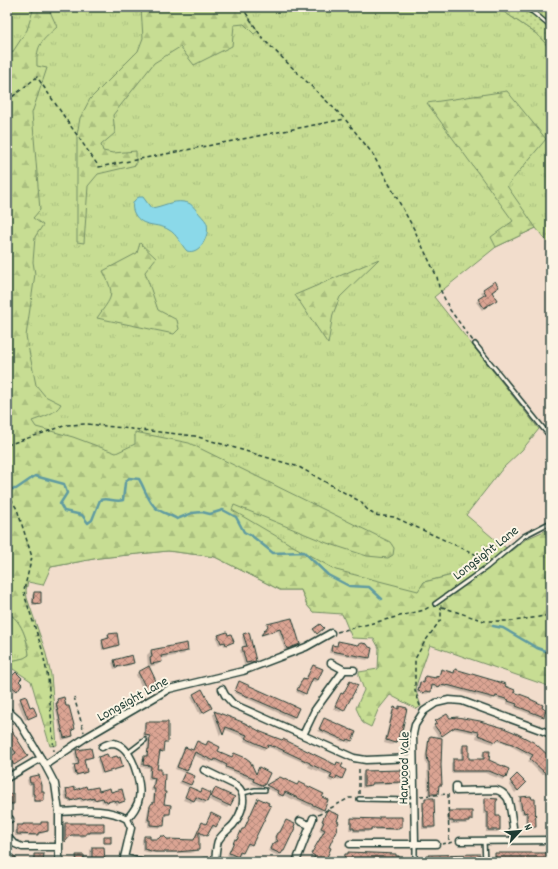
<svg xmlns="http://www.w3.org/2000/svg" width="558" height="869" font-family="Dekko,sans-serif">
<defs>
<pattern id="grass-tufts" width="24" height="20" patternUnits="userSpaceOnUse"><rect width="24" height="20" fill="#c7dd93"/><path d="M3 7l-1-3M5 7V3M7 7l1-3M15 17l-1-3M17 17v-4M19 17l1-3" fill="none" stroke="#aabf7f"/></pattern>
<pattern id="forest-firs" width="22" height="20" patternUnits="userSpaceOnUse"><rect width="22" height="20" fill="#c7dd93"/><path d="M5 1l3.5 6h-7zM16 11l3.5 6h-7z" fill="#aabf7f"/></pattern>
<pattern id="park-dots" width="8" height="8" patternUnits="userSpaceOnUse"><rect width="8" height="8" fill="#c7dd93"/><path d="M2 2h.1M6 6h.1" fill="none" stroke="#aabf7f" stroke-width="1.8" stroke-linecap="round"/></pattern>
<pattern id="building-cross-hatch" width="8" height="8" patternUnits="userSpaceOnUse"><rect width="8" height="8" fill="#dba493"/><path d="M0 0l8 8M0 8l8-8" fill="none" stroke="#b18779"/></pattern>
</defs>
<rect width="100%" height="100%" fill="#f2ddcc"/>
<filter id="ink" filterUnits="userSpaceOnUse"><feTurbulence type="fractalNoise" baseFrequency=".025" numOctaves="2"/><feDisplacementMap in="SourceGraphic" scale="8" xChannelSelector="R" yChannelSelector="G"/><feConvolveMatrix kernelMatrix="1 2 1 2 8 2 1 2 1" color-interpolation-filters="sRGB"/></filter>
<g filter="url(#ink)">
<!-- grass -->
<path fill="url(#grass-tufts)" stroke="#738d64" d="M7 7H497L538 35 551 50V247L536 228 496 247 434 297 539 429 522 450 503 468 466 515 499 543 469 571 424 582 420 592 313 612 307 605 301 590H280L215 557 168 551 99 558 51 567 7 478Z
M7 613C21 618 28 641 29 655L25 658 7 662Z"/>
<!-- forest -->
<path fill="url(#forest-firs)" stroke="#738d64" d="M34 7H48L57 27C42 41 36 44 37 66L47 68 32 113 40 210 33 218 43 225 35 237 33 262 35 274 26 336 36 385 45 396 61 404C56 414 42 417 32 421L36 427 73 437 116 453 135 444V432L189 443 390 542 394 548 393 555 388 558 367 556 327 543 234 505 232 510 293 546 336 570 418 591 424 582 469 571 499 543 511 551 526 539 551 528V687L430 645 417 683 416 691 421 706 417 709 390 695 378 710 371 727 363 723 356 708 364 690 359 676V672L378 669 379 648 374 639 352 638 342 614 313 612 307 605 301 590H280L215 557 168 551 99 558 51 567 43 585 28 582 26 590 27 598 45 650 51 675 57 745 50 746 31 681 13 669 7 668V662L24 658 29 655C28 641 21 618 7 613V54L12 53 27 30Z
M141 7H242L258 31 254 34 244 24 234 25 232 46 194 65 180 47 154 63 113 115 115 133 101 145 103 151 113 153 136 151V165L98 174 88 186 84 243 77 242V135L80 118 90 99 138 51 143 38Z
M507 91 546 139 507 186 536 228 496 247 491 237 513 221 427 103Z
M140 243 156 258 145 272 158 310 177 320 179 329 174 334 97 318C112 296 116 297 103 271L137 253Z
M379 259 340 297 333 314 328 344 295 295Z"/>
<!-- park -->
<path fill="url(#park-dots)" stroke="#738d64" d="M497 7H551V50L538 35Z"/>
<!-- water -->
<path fill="#8bd9e9" stroke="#609ba1" d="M139 197H143L151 208C162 207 172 200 184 202 192 203 193 207 198 212 201 216 206 220 207 224 210 235 200 255 187 251 181 245 177 234 169 230 162 225 153 226 145 223 135 220 126 203 139 197Z"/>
<!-- shadow -->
<path fill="#0003" d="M495 283 498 287 491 293 495 300 482 310 476 302 484 296 481 292Z
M34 593 40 603 38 605H32V595Z
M291 619 299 644 297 646 285 651 278 631 261 636 268 625Z
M109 635 118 645 116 647 102 650 101 643 103 641 107 640 106 638Z
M244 635 254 660 252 663 244 665 240 650 244 647 242 637Z
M219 636 232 642 230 644 224 646 223 643 219 645 216 638Z
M339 642 369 658 367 660 329 653 330 648 332 646 336 647Z
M186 644 187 650 184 654 160 659 161 662 157 665 148 667 147 655 151 651Z
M114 661 133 662 131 665 114 669 112 663Z
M313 666 321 670 317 680 315 682 311 680 303 696 296 692 301 681 303 679 305 680Z
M441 671 453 673 455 671 504 687 543 716 540 718 514 708 515 707 507 704V702L494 698 492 700 444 687 443 688 438 687 437 688 431 687 430 692 427 694 417 693 418 685 421 683H422L423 679 426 677 434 679 438 677 439 673Z
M138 672 155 681 151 684 153 687 150 689 144 692 136 675Z
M7 678 18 681 21 684 14 692 7 686Z
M240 682 298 708 294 717 292 719 234 693Z
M350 682 343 710 340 712 333 709 339 697 342 695Z
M194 695 211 708 200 715 191 697Z
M26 697 30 708 35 715 25 720 18 702Z
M58 700 66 707 74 728 72 731V736L70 738 62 740 55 706Z
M400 707 397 741 392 745 384 743 392 711 394 708 397 709Z
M214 713 245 724 261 733 335 766 338 763 341 778 339 780 335 778 332 782 328 780 330 776 308 767 309 765 271 748 266 747 264 750 244 741 245 738 224 729 220 736 213 715Z
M457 718 551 761V785L545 774H541L528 761 532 758 509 745 496 741 493 744 476 738 477 734 452 729 439 738 432 728 435 726 434 724 436 722Z
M324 720 354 733 351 741 349 743 344 741 343 742 318 731Z
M146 723 167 741 163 744 156 770 163 805 169 814 166 816H164L163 826 161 828 148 827V822H146L148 809 152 803 154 791H151L153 780 148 779 149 768 141 767 142 759 145 757 147 751 148 737H143L144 725Z
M7 727 24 758 12 766 8 761 14 756 7 746Z
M431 737 441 784 438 787 437 793 435 796H428L427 764H426L425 758 428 740Z
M197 742 205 746 208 742 217 751 231 758 234 754 255 775 259 768 263 785 261 788 251 783 252 781 225 769 226 767 213 761 211 763 193 755 184 773 193 777 190 785 188 787 179 783 184 773 175 769 183 750 186 748 192 751Z
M464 746 468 760H482V754L484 752 488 761 508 769 505 778 503 780 485 773H451V763L454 760H461V748Z
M77 751 92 757 89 759 83 761 86 771 84 774 74 776 72 769 77 766 74 753Z
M99 758 108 759 122 767 119 769 101 774 97 760Z
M364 772 401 782 398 784 371 785 369 787 362 788V775Z
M517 775 525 783 515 793 509 784Z
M38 776 43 800 40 802H33V796H31V785H28L27 780 29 778Z
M280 778 321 797 323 809 321 812 283 795 280 797 276 795 277 793 265 788Z
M74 788 75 791 111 793 124 801 122 803 116 805V803H113V801L105 804 104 802 102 803 101 799 92 802V800L89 801V800L81 802 80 800H77L69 802V800L66 801 64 793 66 790Z
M190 788 200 792 202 790 210 793 206 802 204 804 194 800 191 803 183 800Z
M215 789 230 805 227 808 209 800Z
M521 798 535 827 533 829H525V814H522L521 811H520L518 801Z
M259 799 252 844 249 846 246 845 242 853 240 855 238 854 235 859 227 855 233 843 236 841 240 832 243 830Z
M425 799 434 827 432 829H422V805Z
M486 799 495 817 499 830 497 832H486V814H483V802Z
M328 811V847L324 862H312L313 858 310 857 323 832 319 830 322 824H321Z
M450 812 471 820 466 824H451V822L448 823 447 814Z
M211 815 215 826 213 829 211 828 204 837 198 834V849L196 851 191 853H152L142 851V839L145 837 149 840 193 841 200 825 202 823 205 825Z
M401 818V826L395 830H370L368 832H353V830H349L350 822 352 819Z
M286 821 284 851 278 856 268 851 270 847 276 843 274 840 275 836 279 833Z
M42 823 47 831 44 833 36 835 34 836H15V828L17 826 40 825Z
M66 824 103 831 101 834H88L83 837H68L63 842V827Z
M92 848 105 862H68L70 859H74L77 856H90V850Z
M348 853 398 862H343V857Z
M35 855H43V862H32V858Z
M428 856 479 862H423V860Z"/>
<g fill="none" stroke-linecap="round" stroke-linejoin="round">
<!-- stream -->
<path stroke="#609ba1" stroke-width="2.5" d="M7 489H16L35 476 64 484 67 493 60 504 64 511 82 515 88 523 92 520 100 500C108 497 115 503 123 500L125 483 129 478 139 479C145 489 148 502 157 509 163 513 171 515 177 519L192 513 202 512 210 514 223 510 236 517 244 532 252 536 273 553 304 552 328 575 349 586 369 587 382 599
M493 626 503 628 537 648 551 653"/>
</g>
<!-- building -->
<path fill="url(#building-cross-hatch)" stroke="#1f3d34" d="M495 281 499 287 492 292 497 300 484 308 478 299 486 294 483 289Z
M34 592H41V604L33 603Z
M292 618 300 644 287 649 280 629 261 635 268 626 267 624Z
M320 624 324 628 317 634 313 629Z
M227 632 228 635 231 634 234 642 226 645 225 642 221 643 218 635Z
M249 632 256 661 246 663 242 647 247 646 243 634Z
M117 633 119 645 104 649 102 640 109 638 108 634Z
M338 641 358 645 362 643 367 644 369 647 372 648 370 658 331 651 332 645 337 646Z
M187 643 188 651 161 656 162 662 151 664 150 658 152 657 151 650Z
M132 655 134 663 116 667 114 660Z
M313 665 323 669 318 680 313 678 306 694 297 690 303 678 306 679Z
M149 666 156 681 152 683 154 687 147 690 138 672Z
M441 669 454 673 455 669 506 684 505 686 515 690 514 692 530 698V699L543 705 542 708 546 709 544 717 516 706 517 704 508 701 509 700 496 696 495 698 447 685 446 686 440 685V687L432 685 431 692 425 691 424 693 418 691 420 682 424 683 425 676 436 678V676L439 677Z
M16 672 22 678 19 681 22 684 17 691 7 682V674L11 677Z
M239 681 299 708 295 717 235 691Z
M350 681 358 685 344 711 335 706 341 693 343 694Z
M202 689 212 708 203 713 193 694Z
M26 696 30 707 33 706 37 715 28 719 20 698Z
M64 697 66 706H69L75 729 72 730 73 736 64 738 56 703H58L57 699Z
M399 706 407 708 402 731H400L397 742 395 741V743L386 740 394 707 399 709Z
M214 711 245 723 261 732 282 740 283 739 336 765 337 762 343 764 341 767 346 770 342 779 337 776 335 780 330 778 332 774 310 764V763L274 746V747L268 745 267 748 245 738 247 735 226 727 223 735Z
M447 714 450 718 457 717 480 721 504 728 516 733 535 743 551 758V771L546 773 544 772 530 759 533 755 512 744 498 739 496 742 478 735 479 732 455 727 442 736 434 725 437 723 435 721Z
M324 718 356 732 352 741 347 739 346 741 319 729Z
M145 722H168V742H164L163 752 160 751 157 769H161V774H165L164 792H166L164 804 171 805 170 814H165L164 826 150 825V820H148L150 806 152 803H154L155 789H153L155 778 150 777 151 766 143 765 144 756H147L148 749H149L150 736 145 735Z
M7 723 28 756 14 765 9 758 16 753 7 740Z
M431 736 442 738 441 765 442 785H439L438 794H430L429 762H428L427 755 429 737Z
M197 741 206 745 208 741 220 747 218 751 232 757 234 753 246 758 250 761 256 774 259 767 270 773 264 786 253 781 254 778 226 767 227 765 215 759 214 761 195 752 187 771 177 767 185 747 193 750Z
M463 745H469V759H484V751H490L489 760 509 769 506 778 489 771H453V759H463Z
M91 748 93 757 84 759 87 772 76 775 74 765 79 764 76 750Z
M107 754 109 758 117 756 118 758 120 757 123 767 103 773 98 757Z
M401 770 402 782 372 783V785L364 786V771Z
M185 772 195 776 191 785 181 781Z
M517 774 526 783 518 791 510 781Z
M39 775 42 785V792H44V801H34V794H33V783H30L29 777Z
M280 777 297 785 299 782 324 794 322 797 328 800 324 810 285 792 283 796 277 793 278 791 266 785Z
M86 786 87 789 98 787 99 791 110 788 111 792 122 789 125 801 119 803 118 801 116 802 115 800 107 802 106 800 104 801 103 798 94 800V798L91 799V798L83 800 82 799 80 798 71 801V799H68L66 789 75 787V790Z
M189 787 201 792 202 789 211 793 207 802 196 797 194 801 185 797Z
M215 788 235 797 230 806 211 797Z
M7 794H14V804H7Z
M531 796 532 799H535L536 827H527V812L524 813 523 809 522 810 520 797Z
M258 798 269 803 268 805 271 806 252 845 248 843 243 853 240 852 238 857 229 853 235 839 237 840 242 829H244Z
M425 798H434L435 827H424L423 802H425Z
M485 798 498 799 496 802V816H500V830H488V812H485Z
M327 810 339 815 337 821 339 822 336 829H337L329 847 331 848 325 862H312L315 856 311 854 325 830 321 828 324 822 322 821Z
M449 811H472V820H469V822H453V821H449Z
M211 813 221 818 216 827 213 825 207 836 199 832V850L176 852H155L144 849V836H150V839H158L161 836H164L167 839 194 840 202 822 206 824Z
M379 817H402V827H399V829L371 828V830H354V828H351V818L379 819Z
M286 820 295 824 294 827 295 828 284 851H283L281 854 270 849 272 844 278 841 275 837 277 833 280 832Z
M41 822H48V831L38 833V835L17 834V825H23V824H41Z
M65 823H104V832H90V833H86V835H71L65 842Z
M104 836H111V843H104Z
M92 847H104L105 862H96V859H92Z
M348 852 396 854V856H399V862H344L345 854H348Z
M7 853 16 857 13 862H7Z
M495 853H551V862H495Z
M34 854H44L43 861H34Z
M480 854V862H428V855Z
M76 855H84V862H77Z"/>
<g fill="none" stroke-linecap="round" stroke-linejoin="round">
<!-- lane casing -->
<g stroke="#1f3d34" stroke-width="6">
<path id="lane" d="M523 7 533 12 551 27
M475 344 547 433 551 437
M435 604 487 567 524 536 551 522
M128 753 145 740
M243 793 255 790H265
M359 799 414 800
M484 841 485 862
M415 844V862"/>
</g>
<!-- street casing -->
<g stroke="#1f3d34" stroke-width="9">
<path id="street" d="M331 663 344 670H354
M222 689 225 695 233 704 354 758 366 760 413 758
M7 710 18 720 45 765 55 784 59 812V862
M303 735 315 710 344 670
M102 747C105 745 110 743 113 743 132 745 142 783 139 798 138 806 132 813 127 819
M45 765 85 738 169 689 243 671 306 647 331 633
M204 770 237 786C249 796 241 815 233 825 228 830 221 835 218 841 216 847 216 854 215 860
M7 778 41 758
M456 786V791L496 790C501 791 505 794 508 799 511 806 513 831 515 840
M59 812C81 811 107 807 127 819L131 828 123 862
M7 820 10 819
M300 821 309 825
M7 836 13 843 22 847H59
M460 841 551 840
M350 844H436
M415 844 413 734 415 725 424 711 436 703 449 700 462 701 538 729 551 734
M124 858 141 862
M203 862 215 860 228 862
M296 862 313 818"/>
</g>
<!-- path -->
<path stroke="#1f3d34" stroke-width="1.5" stroke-dasharray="4 3" stroke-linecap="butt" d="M242 7 263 39 345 119 372 153 414 229 437 277 439 287 450 310 473 341
M7 101 37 77 99 167 345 119
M7 445 67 425 87 424 195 436 299 467 361 502C373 518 376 515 394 517L488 560
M7 493 17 509 32 557 24 590 25 597 42 649 48 678 54 751
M442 607 484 621H514L551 615
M337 632 424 610 431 606
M74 697 84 732
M420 706 415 691V659L424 643 441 619V605
M359 794V766
M448 794 449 844
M420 796 448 794
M318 815 349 798H353
M442 844 454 842"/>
<!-- lane -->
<use href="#lane" stroke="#fcf5e5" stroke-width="3"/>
<!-- street -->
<use href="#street" stroke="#fcf5e5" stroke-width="6"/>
</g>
</g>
<g text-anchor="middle" stroke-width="4" stroke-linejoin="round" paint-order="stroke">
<!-- street labels -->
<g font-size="14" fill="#1f3d34" stroke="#fcf5e5">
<text transform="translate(485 552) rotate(-38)" y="5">Longsight Lane</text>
<text transform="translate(132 698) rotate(-29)" y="5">Longsight Lane</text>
<text transform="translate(403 768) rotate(-89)" y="5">Harwood Vale</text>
</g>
</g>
<!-- margin -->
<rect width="558" height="869" fill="none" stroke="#fcf5e5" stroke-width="24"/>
<rect x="12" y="12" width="534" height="845" fill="none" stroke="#1f3d34" stroke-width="1.5" filter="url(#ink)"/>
<!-- north arrow -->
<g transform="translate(520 831) rotate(64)" stroke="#fcf5e5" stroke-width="3" paint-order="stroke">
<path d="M0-3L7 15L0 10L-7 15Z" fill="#1f3d34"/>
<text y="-6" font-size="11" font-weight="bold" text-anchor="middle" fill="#1f3d34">N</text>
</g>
</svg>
